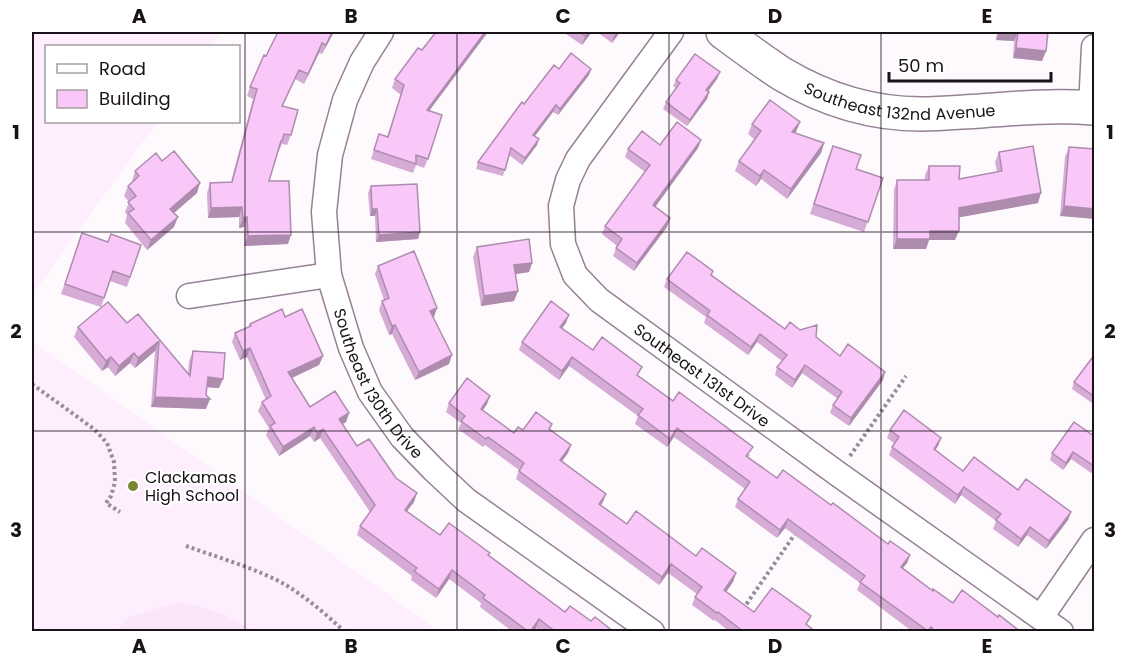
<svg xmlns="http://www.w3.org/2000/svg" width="1126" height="663" font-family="Poppins,sans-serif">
<rect width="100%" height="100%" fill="#fdf9fd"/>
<!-- built -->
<path fill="#feeefe" d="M32 32H222L211 46H46V122H157L32 295Z
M32 341 439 631H32Z"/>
<!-- green -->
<path fill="#fbe5fb" d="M177 602C204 605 231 617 254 631H117L127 618Z"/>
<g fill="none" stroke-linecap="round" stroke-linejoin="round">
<!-- street casing -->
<g stroke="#958294" stroke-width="27">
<g id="street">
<path id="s1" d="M381 32 362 62 345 100 330 155 324 212 329 275 351 348 370 392 402 437 434 470 466 500 652 632"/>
<path id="s2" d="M671 32 578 159 568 180 561 206 563 244 575 275 599 300 838 474 1061 632"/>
<path d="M1091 108 1094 47"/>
<path d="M189 296 329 275"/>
<path d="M1041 617 1094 540"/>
</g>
</g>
<!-- secondary casing -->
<g stroke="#958294" stroke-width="36">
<g id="secondary">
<path id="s3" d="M723 32C742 46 762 61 782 74 824 99 872 114 921 114 941 114 961 112 980 111 1018 108 1057 105 1094 108"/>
</g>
</g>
<!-- path -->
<path stroke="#958f95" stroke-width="4" stroke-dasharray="3 3" stroke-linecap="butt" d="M32 384 94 429 107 443 114 462 115 482 111 496 106 503 120 512
M850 456 906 376
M186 546C217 557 258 569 286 585 307 598 327 615 345 632
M743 609 797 531"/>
<!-- street -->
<use href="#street" stroke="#fff" stroke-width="24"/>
<!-- secondary -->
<use href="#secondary" stroke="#fff" stroke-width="33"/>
</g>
<!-- wall -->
<path fill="#d6acd6" d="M278 32H334L322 54 319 53 304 84 295 79 283 106 291 135 287 145 282 144 279 151H278L269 181 288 244 244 246V227L239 228V217L208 218 207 193 210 183 231 182 253 99 247 96 250 87 266 56Z
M436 32H488L429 111 428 159 424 168 416 165 413 173 371 159 379 134 387 137 401 95 392 88 395 79 422 50Z
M563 32H592L582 45Z
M597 32H620L612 43Z
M997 32H1048L1046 51 1042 61 1013 58 1014 41 996 40Z
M559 69 589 75 558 115 553 112 535 136 537 145 522 165 509 155 503 176 476 169 478 162 524 104Z
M720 72 717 79 708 91 709 92 707 99 687 126 663 109 666 102 676 88 673 86 676 80Z
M800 122 795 133 824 143 821 153 787 199 761 179 756 186 735 171 739 161 754 139 748 134 752 124Z
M701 140 698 148 655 207 667 227 634 271 613 256 617 246 602 234 605 226 645 172 625 157 628 149Z
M1069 147 1095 149 1060 216 1065 157Z
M999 152 1038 203 959 217 955 240H929L926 249H893L894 190 897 180H925V175L929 166 959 179 997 172 995 162Z
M829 155 856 169 883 178 864 232 810 214Z
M162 161 197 193 174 213V227L147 250 125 223 127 215 125 212 129 202 124 196 128 186 132 182V181L135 171Z
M371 186 420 232 418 239 376 242 375 216H370L368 193Z
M82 233 108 242 141 245 127 287 110 281 101 307 61 294Z
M477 247 532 263 529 272 515 274 518 291 514 301 481 306 473 257Z
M378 266 437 308 433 317 449 364 415 380 392 334 389 335 379 310 382 301 384 300 375 274Z
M713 271 712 275 785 329 800 330 816 337 840 356 885 372 883 380 849 426 830 413 833 405 838 399 802 373 792 388 775 375 777 367 782 361 757 342 748 355 704 323 706 317 664 287 667 279Z
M138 314 188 373 189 361 193 351 219 388 207 387 206 409 151 407 155 351 135 368 130 363 115 376 108 367 102 371 74 337 78 327 127 323Z
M285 317 323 356 319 365 292 378 310 407 349 413 346 422 342 424 357 446 414 502 407 511 440 535 489 555 565 612 614 632H541L536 628 534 632H513L480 607 481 603 449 579 436 598 411 580 412 576 357 535 360 526 370 512 320 438 314 442 310 436 279 456 266 435 269 428 258 411 262 402 266 400 247 357 240 360 232 342 235 333 248 327 250 324Z
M566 323 562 328 593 350 639 376 750 455 748 457 777 478 831 505 888 544 910 555 907 563 903 568 933 591 953 603 998 617 1021 632H913L857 590 860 583 785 528 777 538 735 507 738 499 745 489 674 437 667 447 635 424 638 416 569 366 559 380 519 350 522 342Z
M1095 354V405L1072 389 1074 382Z
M449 403 487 404 483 410 514 433 523 430 552 424 550 430 571 445 568 453 562 461 606 494 601 505 627 524 736 573 733 582 726 592 754 612 808 625 816 632H730L715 620 714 621 692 605 695 597 697 594 668 573 659 585 516 479 519 470 485 445 483 447 458 429 461 423 446 412Z
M890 430 941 438 938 446 935 450 963 471 1018 490 1071 512 1068 520 1046 549 1027 535 1018 547 993 529 996 521 961 495 955 504 889 455 892 447 894 443 887 438Z
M1095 437V469L1091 473 1071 459 1063 470 1050 460 1052 453Z"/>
<!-- shaded-wall -->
<path fill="#ae8cae" d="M332 32H334L322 54 326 45Z
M485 32H488L423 119 427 110Z
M588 32H592L582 45 585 36Z
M616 32H620L612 43 615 33Z
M999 32H1018L1014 41 996 40Z
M322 43 319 53 304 84 308 74Z
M1016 48 1046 51 1042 61 1013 58Z
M591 69 589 75 558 115 560 109Z
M720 72 717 79 704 97 706 90Z
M709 92 707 99 687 126 690 120Z
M556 105 553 112 531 141 533 135Z
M800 122 796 132 788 142 792 132Z
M539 139 537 145 522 165 525 158Z
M701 140 698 148 650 214 653 205Z
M824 143 821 153 787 199 791 189Z
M764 170 761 179 756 186 760 176Z
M200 183 197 193 167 219 170 209Z
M1041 193 1038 203 956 218 959 208Z
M1064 206 1095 209V219L1060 216Z
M242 207 239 217 208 218 211 208Z
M372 209H377L375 216H370Z
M178 217 174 227 147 250 151 240Z
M247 217 244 227 239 228 243 218Z
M670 218 667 227 634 271 637 263Z
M930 231H959L955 240H929L926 249H893L897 239Z
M420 232 418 239 376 242 379 235Z
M291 235 288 244 244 246 248 236Z
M532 263 529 272 510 275 514 265Z
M518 291 514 301 481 306 484 296Z
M437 308 434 317 427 320 430 311Z
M569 315 566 323 557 335 560 327Z
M395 325 392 334 389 335 392 326Z
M760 334 757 342 748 355 751 347Z
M159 341 155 351 135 368 138 358Z
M250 348 247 357 240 360 243 351Z
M134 353 130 363 115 376 119 366Z
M452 355 449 364 415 380 419 372Z
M323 356 319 365 285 381 288 372Z
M111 357 108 367 102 371 106 361Z
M572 357 569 366 559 380 562 371Z
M805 365 802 373 792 388 795 380Z
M885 372 883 380 849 426 851 418Z
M208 377 223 379 219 388 204 387Z
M490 396 487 404 478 417 481 409Z
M155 397 210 399 206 409 151 407Z
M349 413 346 422 336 428 339 419Z
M314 427 310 436 279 456 283 447Z
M677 428 674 437 667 447 670 439Z
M323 429 320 438 314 442 317 433Z
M941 438 938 446 931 457 934 449Z
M571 445 568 453 557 468 560 460Z
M1073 452 1071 459 1063 470 1066 463Z
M964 487 961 495 955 504 958 495Z
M417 493 414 502 401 519 405 510Z
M606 494 603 502 596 512 599 504Z
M1071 512 1068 520 1046 549 1049 541Z
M788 519 785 528 777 538 780 530Z
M1030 527 1027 535 1018 547 1021 539Z
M910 555 907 563 897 575 901 567Z
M671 564 668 573 659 585 662 577Z
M452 570 449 579 436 598 439 589Z
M736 573 733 582 721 599 724 590Z
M539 619 536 628 534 632H530Z"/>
<!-- building -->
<path fill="#f9c8f9" stroke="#ae8cae" stroke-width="1.5" d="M278 32H332L326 45 322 43 308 74 299 70 282 106 298 110 291 135 284 134 282 141H281L269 181H289L291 235 248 236 247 217 243 218 242 207 211 208 210 183 232 182 257 89 250 87 264 55 266 56Z
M436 32H485L427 110 442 115 428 159 416 155V164L374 150 379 134 388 137 404 85 395 79 418 48 422 50Z
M580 32H588L585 36Z
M1017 32H1048L1046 51 1016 48 1018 32Z
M571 53 591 69 560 109 556 105 533 135 539 139 525 158 511 148 505 170 478 162 522 102 524 104 554 65 559 69Z
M695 54 720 72 706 90 709 92 690 120 666 102 680 83 676 80Z
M770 100 800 122 792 132 824 143 791 189 764 170 760 176 739 161 761 131 752 124Z
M677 122 701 140 653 205 670 218 637 263 616 248 622 239 605 226 650 165 628 149 642 131 660 145Z
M833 146 861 155 856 169 883 178 868 222 814 204Z
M1033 146 1041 193 959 208V231H930V239H897V180H929V166H960L959 179 1002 171 999 152Z
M1069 147 1095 149V209L1064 206Z
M174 151 200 183 170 209 178 217 151 240 128 213 134 209 128 202 136 196 128 186 139 176 135 171 156 153 162 161Z
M417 184 420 232 379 235 377 209H372L371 186Z
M82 233 108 242 111 234 141 245 130 277 113 271 104 298 65 284Z
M529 239 532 263 514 265 518 291 484 296 477 247Z
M414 251 437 308 430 311 452 355 419 372 395 325 392 326 382 301 389 298 378 266Z
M687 252 713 271 711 275 785 329 790 322 800 330 817 325 816 337 840 356 848 344 885 372 851 418 833 405 842 392 805 365 795 380 777 367 787 355 760 334 751 347 707 315 710 311 667 279Z
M551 301 569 315 560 327 593 350 602 337 642 367 637 375 673 401 679 392 753 447 746 456 777 478 783 470 831 505 833 503 888 544 890 541 910 555 901 567 933 591V589L953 603 962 590 998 617 999 615 1021 632H936L931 627 928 631 860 582 865 576 788 519 780 530 738 499 750 482 677 428 670 439 638 415 643 409 572 357 562 371 522 342Z
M108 302 127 323 138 314 190 376 193 351 225 353 223 379 208 377 206 395 210 399 155 397 159 341 138 358 134 353 119 366 111 357 106 361 78 327Z
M282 309 285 317 302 309 323 356 288 372 310 407 335 391 349 413 339 419 357 446 369 439 396 478 417 493 405 510 440 535 449 523 490 553 488 555 565 612 570 606 591 621 595 617 614 632H556L539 619 530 632H529L483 598 485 595 452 570 439 589 414 571 417 568 360 526 375 505 323 429 317 433 314 427 283 447 270 426 275 423 262 402 271 396 250 348 243 351 235 333 251 326 250 324Z
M1095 354V397L1074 382Z
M467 378 490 396 481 409 514 433 518 427 523 430 536 412 552 424 549 429 571 445 560 460 606 494 599 504 627 524 636 511 696 556 702 548 736 573 724 590 754 612 772 588 811 616 806 624 816 632H744L718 612 717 613 695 597 702 587 671 564 662 577 519 471 524 463 488 437 486 439 461 421 465 416 449 403Z
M904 410 941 438 934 449 963 471 974 457 1018 490 1026 479 1071 512 1049 541 1030 527 1021 539 996 520 1001 514 964 487 958 495 892 447 899 437 890 430Z
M1074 422 1095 437V465L1094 466 1073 452 1066 463 1052 453Z"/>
<!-- grid -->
<path fill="none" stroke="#191219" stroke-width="1.5" stroke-opacity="0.55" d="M245 32V632M457 32V632M669 32V632M881 32V632M32 232H1094M32 431H1094"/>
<!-- markers -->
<circle fill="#798532" stroke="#fff" stroke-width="2" cx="133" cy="486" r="6"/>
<g text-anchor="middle" stroke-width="4.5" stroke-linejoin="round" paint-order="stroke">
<!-- street labels -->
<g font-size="16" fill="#191219" stroke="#fff">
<text dy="6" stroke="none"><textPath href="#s3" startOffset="196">Southeast 132nd Avenue</textPath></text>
<text dy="6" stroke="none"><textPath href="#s2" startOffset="441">Southeast 131st Drive</textPath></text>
<text dy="6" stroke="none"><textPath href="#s1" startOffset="375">Southeast 130th Drive</textPath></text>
</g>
<!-- poi labels -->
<g font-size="16" fill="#191219" stroke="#fff" text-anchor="start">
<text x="145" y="483">Clackamas<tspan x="145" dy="18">High School</tspan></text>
</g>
</g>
<!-- border -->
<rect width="1126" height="663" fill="none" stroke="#ffffff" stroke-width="66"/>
<!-- legend -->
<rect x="45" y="45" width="195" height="78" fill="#ffffff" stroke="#a3a0a3" stroke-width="1.5"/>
<rect x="57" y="64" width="30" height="9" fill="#ffffff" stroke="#a3a0a3" stroke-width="1.5"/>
<text x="99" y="75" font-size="18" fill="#191219">Road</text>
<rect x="57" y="90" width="30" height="18" fill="#f9c8f9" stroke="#a3a0a3" stroke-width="1.5"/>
<text x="99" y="105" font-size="18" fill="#191219">Building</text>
<!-- scale -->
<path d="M889 72v9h162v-9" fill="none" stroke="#191219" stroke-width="3"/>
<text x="898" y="72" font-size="18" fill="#191219" stroke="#ffffff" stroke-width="4.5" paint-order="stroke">50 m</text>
<rect x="33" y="33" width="1060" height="597" fill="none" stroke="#191219" stroke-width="2"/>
<g font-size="20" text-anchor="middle" font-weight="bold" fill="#191219">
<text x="139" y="23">A</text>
<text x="351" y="23">B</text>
<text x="563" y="23">C</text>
<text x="775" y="23">D</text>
<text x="987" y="23">E</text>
<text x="16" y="139">1</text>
<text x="1110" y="139">1</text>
<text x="16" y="338">2</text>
<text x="1110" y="338">2</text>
<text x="16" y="537">3</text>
<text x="1110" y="537">3</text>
<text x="139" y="653">A</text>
<text x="351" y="653">B</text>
<text x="563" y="653">C</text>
<text x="775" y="653">D</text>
<text x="987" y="653">E</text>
</g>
</svg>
